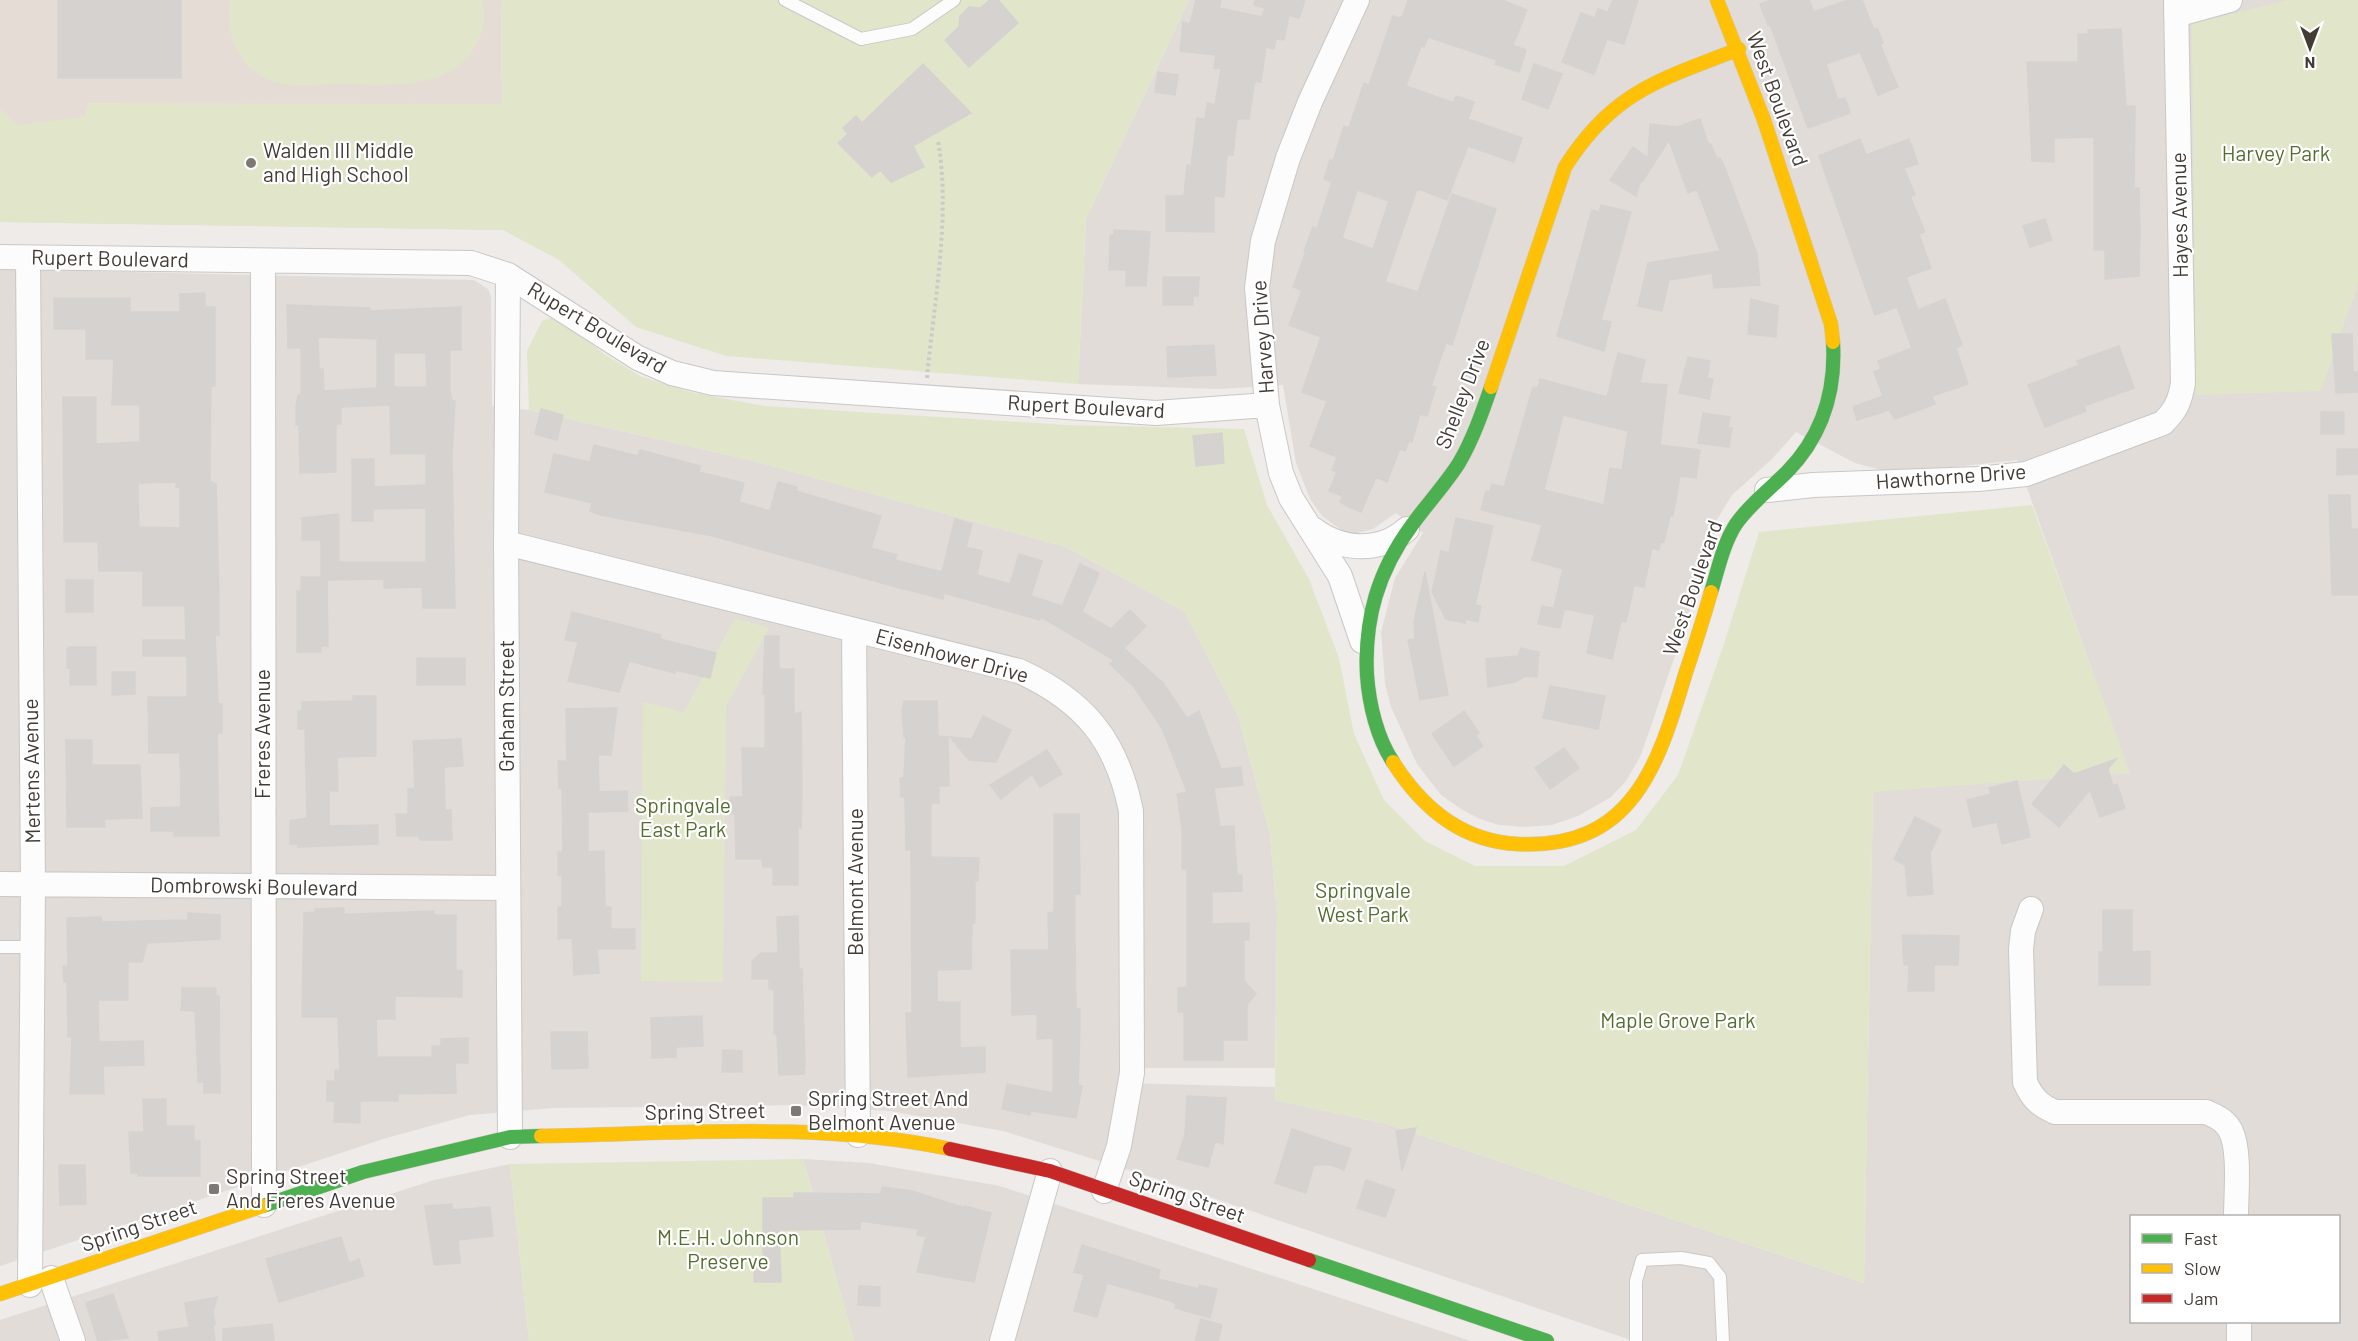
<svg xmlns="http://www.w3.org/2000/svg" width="2358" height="1341" font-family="Barlow,sans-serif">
<rect width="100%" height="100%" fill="#eeebe9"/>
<!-- residential -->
<path fill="#e1dcd7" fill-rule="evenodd" d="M1189 0H2358V1341H1634L1154 1178 1003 1131 890 1111 795 1105 553 1108 470 1115 383 1139 0 1266V269L474 280 488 289 491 297 492 406 529 410 750 460 1066 547 1184 611 1238 715 1270 835 1277 915 1275 1068H1126L1124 1083 1275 1087V1100L1387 1124 1864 1283 1873 791 2129 773 2017 460 1918 471 1881 470 1855 463 1796 432 1772 459 1732 495 1716 521 1695 596 1649 732 1640 757 1626 781 1611 797 1578 816 1552 825 1524 827 1499 825 1480 819 1461 809 1441 795 1417 764 1391 707 1385 684 1381 632 1395 578 1423 533 1396 513 1373 529 1353 534 1344 532 1322 516 1310 499 1296 463 1283 385 1218 389 1078 384 1086 219ZM2132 1216H2338V1322H2132Z
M803 1159 869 1163 1000 1186 1471 1341H854Z
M510 1164 529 1341H0V1320L434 1180Z"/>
<!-- education -->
<path fill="#e4dcd5" d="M0 0H501L503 230 0 222Z"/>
<!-- green -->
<path fill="#e1e6cb" d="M230 0H482C486 19 484 32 474 48 448 92 382 84 338 84 317 84 285 89 265 78 236 63 225 30 230 0Z
M501 0H1189L1086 219 1078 384 726 356 636 327 559 260 503 230 0 222V108L17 125 85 117 88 103 502 104Z
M2288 0H2358V283L2321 391 2196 395 2192 24Z
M552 318 567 324 604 354 642 377 690 392 764 406 1066 425 1244 429 1267 505 1309 579 1339 658 1354 734 1384 800 1425 841 1475 866H1564L1636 830 1678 775 1724 644 1759 532 2032 505 2130 773 1873 792 1864 1283 1387 1124 1275 1100 1277 915 1270 835 1238 715 1184 611 1066 547 750 460 529 410 527 351 542 321Z
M735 618 769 628 726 707 723 982 641 981 643 702 684 712Z
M803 1159 854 1341H529L510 1164Z"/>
<!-- parking -->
<path fill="#dfdcda" d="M0 916H6V983H0Z"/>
<!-- building -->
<path fill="#d6d2d0" stroke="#d6d2cf" stroke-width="1.5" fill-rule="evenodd" d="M58 0H181V78H58Z
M990 0H998L1018 23 969 67 945 40 959 27 960 16 969 7 980 8Z
M1196 0H1221L1219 8 1262 17 1265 8 1254 5 1255 0H1305L1299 18 1289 15 1284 40 1276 39 1274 49 1266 47 1261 82 1256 81 1254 85 1249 119H1237L1233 155H1227L1224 197 1214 196V232L1166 231V196H1184L1187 165 1191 166 1197 118 1205 119 1207 103 1215 105 1221 69 1214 68 1216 55 1180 51 1183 22 1190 24Z
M1408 0H1502L1527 10 1513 45 1526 50 1519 72 1495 64 1497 60 1428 37 1424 47 1421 46 1406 86 1454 103 1456 96 1474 102 1468 119 1522 138 1514 162 1468 146 1447 200 1419 189 1416 192 1385 282 1418 292 1452 194 1496 209 1452 345 1446 343 1431 386 1436 387 1427 416 1420 414 1412 442 1409 441 1405 451 1400 449 1387 482 1376 477 1361 512 1347 506 1340 502 1343 496 1329 491 1337 472 1332 470 1337 457 1310 446 1327 401 1302 392 1321 337 1289 325 1302 290 1293 287 1306 252 1304 251 1313 227 1317 229 1332 182 1324 179 1330 160 1333 161 1344 126 1349 128 1364 83 1369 85 1393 16 1399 18 1403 16ZM1357 190 1389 201 1373 249 1342 238Z
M1613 0H1638L1624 44 1607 39 1594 74 1562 62 1581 13 1595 18 1598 9 1608 12Z
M1771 0H1809L1814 12 1848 0H1862L1874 30 1877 28 1883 43 1880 44 1898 87 1878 95 1860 52 1826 64 1838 100 1845 98 1850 113 1808 128 1770 24 1768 25 1760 4Z
M2121 29 2126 106H2135L2134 188H2139L2140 231 2139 276 2105 279V250H2094V137L2054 138V162L2032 161 2027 62H2078V34H2088V30Z
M923 64 971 113 913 146 924 167 891 182 880 170 872 177 838 143 848 134 843 128 856 116 862 123Z
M1534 64 1562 74 1548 109 1522 99Z
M1158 72 1178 75 1175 95 1155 92Z
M1700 119 1708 144H1711L1717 159 1720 158 1725 168 1757 254 1760 285 1714 288 1712 273 1669 280 1662 311 1638 306 1648 263 1720 251 1697 189 1688 193 1669 140 1642 182H1640L1636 196 1610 180 1633 147 1648 158 1650 124 1677 127Z
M1860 139 1866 155 1909 139 1918 164 1904 168 1915 195 1910 196 1925 232 1919 234 1931 268 1906 277 1918 310 1945 299 1962 345 1956 348 1968 384 1932 396 1935 404 1895 419 1889 410 1857 420 1853 407 1883 396 1874 372 1881 369 1878 361 1912 348 1897 307 1875 315 1819 156Z
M1601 205 1631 212 1601 320 1611 322 1604 351 1557 336 1592 210 1599 212Z
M2045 219 2052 240 2030 247 2023 226Z
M1114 230 1150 232 1146 286H1126V270H1109L1110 235H1114Z
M1163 277H1199L1198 296H1193V305H1163Z
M205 293V307H215V386H211L210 481 216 484 219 595V635H215L218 704H222V733H217L219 836H174V831H151V808L181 807 180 753H149L148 697H187V656H143V640H186L185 606H143V571H99L98 542H64L63 397H96V444L140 442V405H112L114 359H86V329H54V298H130V312H180V294ZM176 482V487H180V528L139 527 138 483Z
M1751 299 1778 306 1776 337 1748 334Z
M287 305 370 308V311L461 307V350H450V393L452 401H455L452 457 455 608H423L422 587 384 588V579L327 580 328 646H321V652H297V591H301V577H321V540H302V518L339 514V562H426V508L373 509V521H352V459H374V487L426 485V454H391L390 405 341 407V424H336V472L300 473 299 425H296V406L298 395H301V348H288ZM318 337 377 339V388L324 391 323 369H319ZM394 353H426L427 387H394Z
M2332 334H2352L2353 372H2357L2358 392 2336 393Z
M1214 345 1216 375 1168 377 1167 347Z
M2119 346 2134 388 2084 406 2086 411 2045 427 2028 385 2079 365 2077 361Z
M1618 353 1645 360 1640 383 1667 385 1660 445 1700 450 1696 478 1680 476 1673 516H1670L1664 542 1661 541 1659 550 1652 548 1644 587 1634 585 1626 622 1621 621 1612 659 1587 653 1595 615 1554 607 1563 569 1532 560 1542 525 1481 510 1486 491 1490 492 1492 484 1504 487 1533 387 1538 388 1540 379 1607 397ZM1563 415 1628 431 1622 470 1610 468 1604 505 1544 490Z
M1688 357 1710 361 1707 378 1713 379 1709 399 1679 393Z
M541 409 563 415 557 440 535 434Z
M2321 412H2344V434H2321Z
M1703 413 1730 417 1728 428H1732L1729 447 1698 443Z
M1222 433 1224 463 1196 466 1193 436Z
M594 445 638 456 640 450 700 466 699 472 744 483 739 502 770 511 778 482 797 487 796 491 881 516 871 548 897 555 895 560 942 572 955 519 972 524 966 547 982 551 977 575 1010 584 1019 554 1042 561 1031 596 1062 606 1080 564 1099 573 1082 612 1111 629 1130 610 1146 626 1124 648 1163 683 1187 718 1199 711 1221 769 1241 767 1243 785 1214 788 1220 827 1234 826 1237 875H1242V891L1212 892V924L1249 923V940H1244V981L1256 994 1247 1004V1040H1223V1060H1184V1012H1178V988L1187 987V869H1182V828L1177 794 1187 792 1162 728 1134 687 1110 664 1114 660 1041 617 1040 620 944 593 943 599 889 585 713 536 600 515 590 511 592 503 545 492 554 454 590 462Z
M2337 449H2358V474L2337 475Z
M2329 495H2350L2351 529H2358V595H2332Z
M1456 518 1493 526 1475 605 1481 606 1478 622 1466 619 1465 623 1446 619 1432 592 1441 551 1449 553Z
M1425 572 1448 695 1420 700 1408 640 1415 639 1414 621Z
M66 580H93V612H66Z
M1542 606 1564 610 1560 628 1538 624Z
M572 612 661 635 660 639 716 653 710 678 675 670V673L629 661 619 692 568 681 578 642 565 640Z
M765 636H779V669H794V714L801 712 802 789 801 828H798V885H773V867H763L762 859H736L735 814H730V797H743L742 748H765V694H763Z
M69 647H96V685H70V668H67V650Z
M1521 648 1539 652 1537 677 1526 676 1515 682 1488 687 1486 659 1518 656Z
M417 658H465V685H417Z
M112 672H135V694L112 695Z
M1550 686 1605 696 1598 729 1543 718Z
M353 696H376V756L337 757 338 791H329V826L378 825V844L298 847V844H290V821L307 818 305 729H298V711H302V702L353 701Z
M904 701H937L938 736 948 737 949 786H939V803H931V857L979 858 978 881H975V923H972L971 969 937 970V1002H960V1048L985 1047V1072L908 1077 906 1013H912L911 850H906L905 797H901L900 778H904L906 737H904L902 709Z
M617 708 611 755H598L599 792 627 791 628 811 588 812V852L604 851 605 907H611V929H635V949H597L599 973 574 975 572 938 558 939V907H562V875H558V852H563L562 787 559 788 558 761H567L566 709Z
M1464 711 1479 733 1476 736 1483 746 1454 766 1432 734Z
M983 716 1011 730 996 762 969 760 950 737 972 739Z
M461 739 463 766 444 767 445 810H451L452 840H420L419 836H397L396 814H408V789L415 788 413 741Z
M66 740H92V765H140L142 818 104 819 105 827H67Z
M1564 748 1579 768 1550 789 1535 768Z
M1047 750 1062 774 1040 787 1032 774 1001 799 990 785Z
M2116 759 2108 769 2113 786 2117 784 2125 808 2100 817 2090 790 2059 827 2032 804 2064 765 2074 774Z
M2017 781 2030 837 2002 844 1997 822 1973 827 1967 800 1991 794 1989 788Z
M1054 814H1079L1080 894H1075V942L1076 1009H1080V1026L1078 1085 1082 1086 1076 1118 1031 1111 1030 1115 1002 1109 1007 1084 1053 1093V1038L1037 1039V1014L1012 1015 1011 950H1049L1048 913 1054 912Z
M1915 817 1941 830 1930 853 1933 894 1908 896 1905 865 1894 859Z
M344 908V914H355L434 911V915H456V970L462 971V997L395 996V1019H376L377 1057H432V1046H441V1039L468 1038V1063H455L456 1093 398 1094V1101H360V1123L334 1122 335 1101H327V1081H335V1070H340L338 1017H302L304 913 315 912V909Z
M2103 910H2132V952L2150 951V985H2099V952H2103Z
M188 913 220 915V939L147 943 142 962H128V1000H98L99 1042 143 1041 144 1065 103 1066 104 1094H70L72 1037H68L67 982H64L63 966H68L67 918 101 917 102 922 188 920Z
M798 916 799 969H802L805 1064 804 1074 779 1075 777 1034H774V989H769V979H752V961L761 953H778L777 917Z
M1902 935 1959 936 1958 965H1934V991H1908L1909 965H1904Z
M182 988H216V996H219L220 1093H204V1082H198L195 1011 181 1010Z
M702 1016 703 1046 676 1047V1057L652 1058 651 1018Z
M551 1032H587L588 1068 552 1069Z
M723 1050 742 1051V1072H722Z
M1187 1096 1226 1098 1223 1144 1215 1141 1208 1167 1177 1159 1185 1135Z
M143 1099H166V1126H194V1141H200V1176H138V1173H131L129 1132H144Z
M1416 1128 1402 1171 1396 1131Z
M1292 1129 1351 1149 1344 1170 1331 1165H1314L1306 1193 1275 1183Z
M59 1165H85L86 1204 60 1205Z
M1366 1180 1395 1190 1385 1217 1357 1208Z
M882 1187 912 1191 965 1208V1206L991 1213 974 1282 917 1272 926 1237 917 1235 919 1229 860 1221V1229L779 1230 781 1282H754V1258H763V1198H794V1193L881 1194Z
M452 1204V1210L490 1207 493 1236 458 1240 460 1263 434 1265 425 1206Z
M341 1237 349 1263 359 1259 364 1276 279 1302 266 1259Z
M1082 1245 1160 1270 1158 1279 1199 1289V1285L1217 1289 1210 1318 1175 1308 1176 1304 1171 1301 1107 1283 1097 1317 1074 1311 1084 1275 1074 1272Z
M859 1286 880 1287V1306L858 1305Z
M113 1294 128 1338 98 1341 86 1303Z
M217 1297 213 1312 215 1324 213 1325 215 1341H159L158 1332 189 1327 185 1303Z
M1201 1319 1222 1325 1218 1341H1195Z
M272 1324 274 1341H223V1329Z"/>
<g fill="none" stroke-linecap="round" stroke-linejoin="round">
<!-- lane casing -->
<g stroke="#cac7c5" stroke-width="14">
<path id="lane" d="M785 0 861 39 912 29 954 0
M0 947H33
M1636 1341V1281L1642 1260 1681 1258 1709 1263 1720 1277 1723 1341"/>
</g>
<!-- street casing -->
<g stroke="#cac7c5" stroke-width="26">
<path id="street" d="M1357 0 1310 102 1288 158 1263 241 1257 288 1267 405 1281 473 1291 498 1340 576 1362 641
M2176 15 2230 0
M0 257 471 263 508 275 638 358 672 373 713 383 1156 413 1267 405
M28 258 33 884 30 1285
M263 262 264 1205
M508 275 506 543 510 1137
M1767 490 1813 485 1978 479 2026 474 2163 423C2176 410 2180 401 2183 383L2176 0
M1313 529C1341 551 1380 553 1407 529
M506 543 1019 671C1085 701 1117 741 1131 811L1132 1073 1119 1146 1104 1191
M854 630 858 1135
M0 884 508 888
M2031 909 2023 931 2021 949 2025 1082C2032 1098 2039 1105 2055 1112H2206C2215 1116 2223 1119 2229 1128 2241 1146 2236 1194 2236 1216
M51 1278 73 1341
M2239 1322V1341
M1002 1341 1050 1171"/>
</g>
<!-- fast casing -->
<g stroke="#cec8c2" stroke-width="15">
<path id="fast" d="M1711 592C1718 570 1723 544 1736 524 1750 504 1770 489 1787 472 1822 436 1836 392 1833 342
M1393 762C1377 738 1369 704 1367 675 1364 619 1378 571 1412 525 1427 504 1445 485 1459 463 1473 439 1482 413 1491 387
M263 1206 363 1172 510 1137 541 1136
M1309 1260 1547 1341"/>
</g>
<!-- slow casing -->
<g stroke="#cec8c2" stroke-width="15">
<path id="slow" d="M1717 0 1764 120 1831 324 1833 342
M1491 387 1565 167C1613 91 1660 80 1739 49
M1393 762C1422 808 1461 841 1517 844 1632 850 1658 766 1685 675 1694 648 1703 620 1711 592
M541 1136C677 1134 817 1121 950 1149
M0 1294 263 1206"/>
</g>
<!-- jam casing -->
<g stroke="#cec8c2" stroke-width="15">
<path id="jam" d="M950 1149 1050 1171 1309 1260"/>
</g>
<!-- path -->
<path stroke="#cccac7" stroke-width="4" stroke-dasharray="3 3" stroke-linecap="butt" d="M927 378C934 301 951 217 938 140"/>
<!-- lane -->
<use href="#lane" stroke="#fcfcfc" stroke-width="12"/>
<!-- street -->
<use href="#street" stroke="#fcfcfc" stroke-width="24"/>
<!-- fast -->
<use href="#fast" stroke="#4caf50" stroke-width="14"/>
<!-- slow -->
<use href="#slow" stroke="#ffc107" stroke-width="14"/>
<!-- jam -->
<use href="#jam" stroke="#c62828" stroke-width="14"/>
</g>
<!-- markers -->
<g fill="#7f7975" stroke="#fff" stroke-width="2">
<circle cx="251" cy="163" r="6"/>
<rect x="790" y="1105" width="12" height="12" rx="3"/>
<rect x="208" y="1183" width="12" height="12" rx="3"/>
</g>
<g text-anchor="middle" stroke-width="4.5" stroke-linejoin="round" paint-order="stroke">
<!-- street labels -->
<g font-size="21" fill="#433b36" stroke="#fff">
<text transform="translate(1777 99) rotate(70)" y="7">West Boulevard</text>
<text transform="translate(2180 215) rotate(-91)" y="7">Hayes Avenue</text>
<text transform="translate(110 259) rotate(1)" y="7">Rupert Boulevard</text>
<text transform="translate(597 328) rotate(31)" y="7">Rupert Boulevard</text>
<text transform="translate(1263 337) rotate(-94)" y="7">Harvey Drive</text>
<text transform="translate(1463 394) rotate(-69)" y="7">Shelley Drive</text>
<text transform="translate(1086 407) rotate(3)" y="7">Rupert Boulevard</text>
<text transform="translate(1951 477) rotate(-4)" y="7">Hawthorne Drive</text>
<text transform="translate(1693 588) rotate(-71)" y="7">West Boulevard</text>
<text transform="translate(952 656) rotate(15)" y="7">Eisenhower Drive</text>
<text transform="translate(507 706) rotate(-90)" y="7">Graham Street</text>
<text transform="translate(263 734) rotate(-90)" y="7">Freres Avenue</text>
<text transform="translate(32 771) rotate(-91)" y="7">Mertens Avenue</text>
<text transform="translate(856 882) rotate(-90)" y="7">Belmont Avenue</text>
<text transform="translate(254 887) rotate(1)" y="7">Dombrowski Boulevard</text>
<text transform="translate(705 1112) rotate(-1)" y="7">Spring Street</text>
<text transform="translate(1187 1197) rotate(19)" y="7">Spring Street</text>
<text transform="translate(139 1226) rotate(-19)" y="7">Spring Street</text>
</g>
<!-- poi labels -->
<g font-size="21" fill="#433b36" stroke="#fff" text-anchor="start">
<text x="263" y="158">Walden III Middle<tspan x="263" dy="24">and High School</tspan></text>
<text x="808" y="1106">Spring Street And<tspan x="808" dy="24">Belmont Avenue</tspan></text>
<text x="226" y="1184">Spring Street<tspan x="226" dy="24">And Freres Avenue</tspan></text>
</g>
<!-- park labels -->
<g font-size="21" fill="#556e30" stroke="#fff">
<text x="2276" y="161">Harvey Park</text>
<text x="683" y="813">Springvale<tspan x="683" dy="24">East Park</tspan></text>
<text x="1363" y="898">Springvale<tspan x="1363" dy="24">West Park</tspan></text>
<text x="1678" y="1028">Maple Grove Park</text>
<text x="728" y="1245">M.E.H. Johnson<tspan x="728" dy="24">Preserve</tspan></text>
</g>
</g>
<!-- legend -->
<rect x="2130" y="1215" width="210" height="108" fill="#ffffff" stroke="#b4b1af" stroke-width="1.5"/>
<rect x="2142" y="1234" width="30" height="9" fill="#4caf50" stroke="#b4b1af" stroke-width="1.5"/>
<text x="2184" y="1245" font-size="18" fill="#433b36">Fast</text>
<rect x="2142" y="1264" width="30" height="9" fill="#ffc107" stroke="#b4b1af" stroke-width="1.5"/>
<text x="2184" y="1275" font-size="18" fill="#433b36">Slow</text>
<rect x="2142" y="1294" width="30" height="9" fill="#c62828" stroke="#b4b1af" stroke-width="1.5"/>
<text x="2184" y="1305" font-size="18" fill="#433b36">Jam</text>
<!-- north arrow -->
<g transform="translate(2310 48) rotate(180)" stroke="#ffffff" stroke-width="4.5" paint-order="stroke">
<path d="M0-4.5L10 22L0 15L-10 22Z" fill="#433b36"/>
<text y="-9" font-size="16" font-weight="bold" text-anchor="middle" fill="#433b36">N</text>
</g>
</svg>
